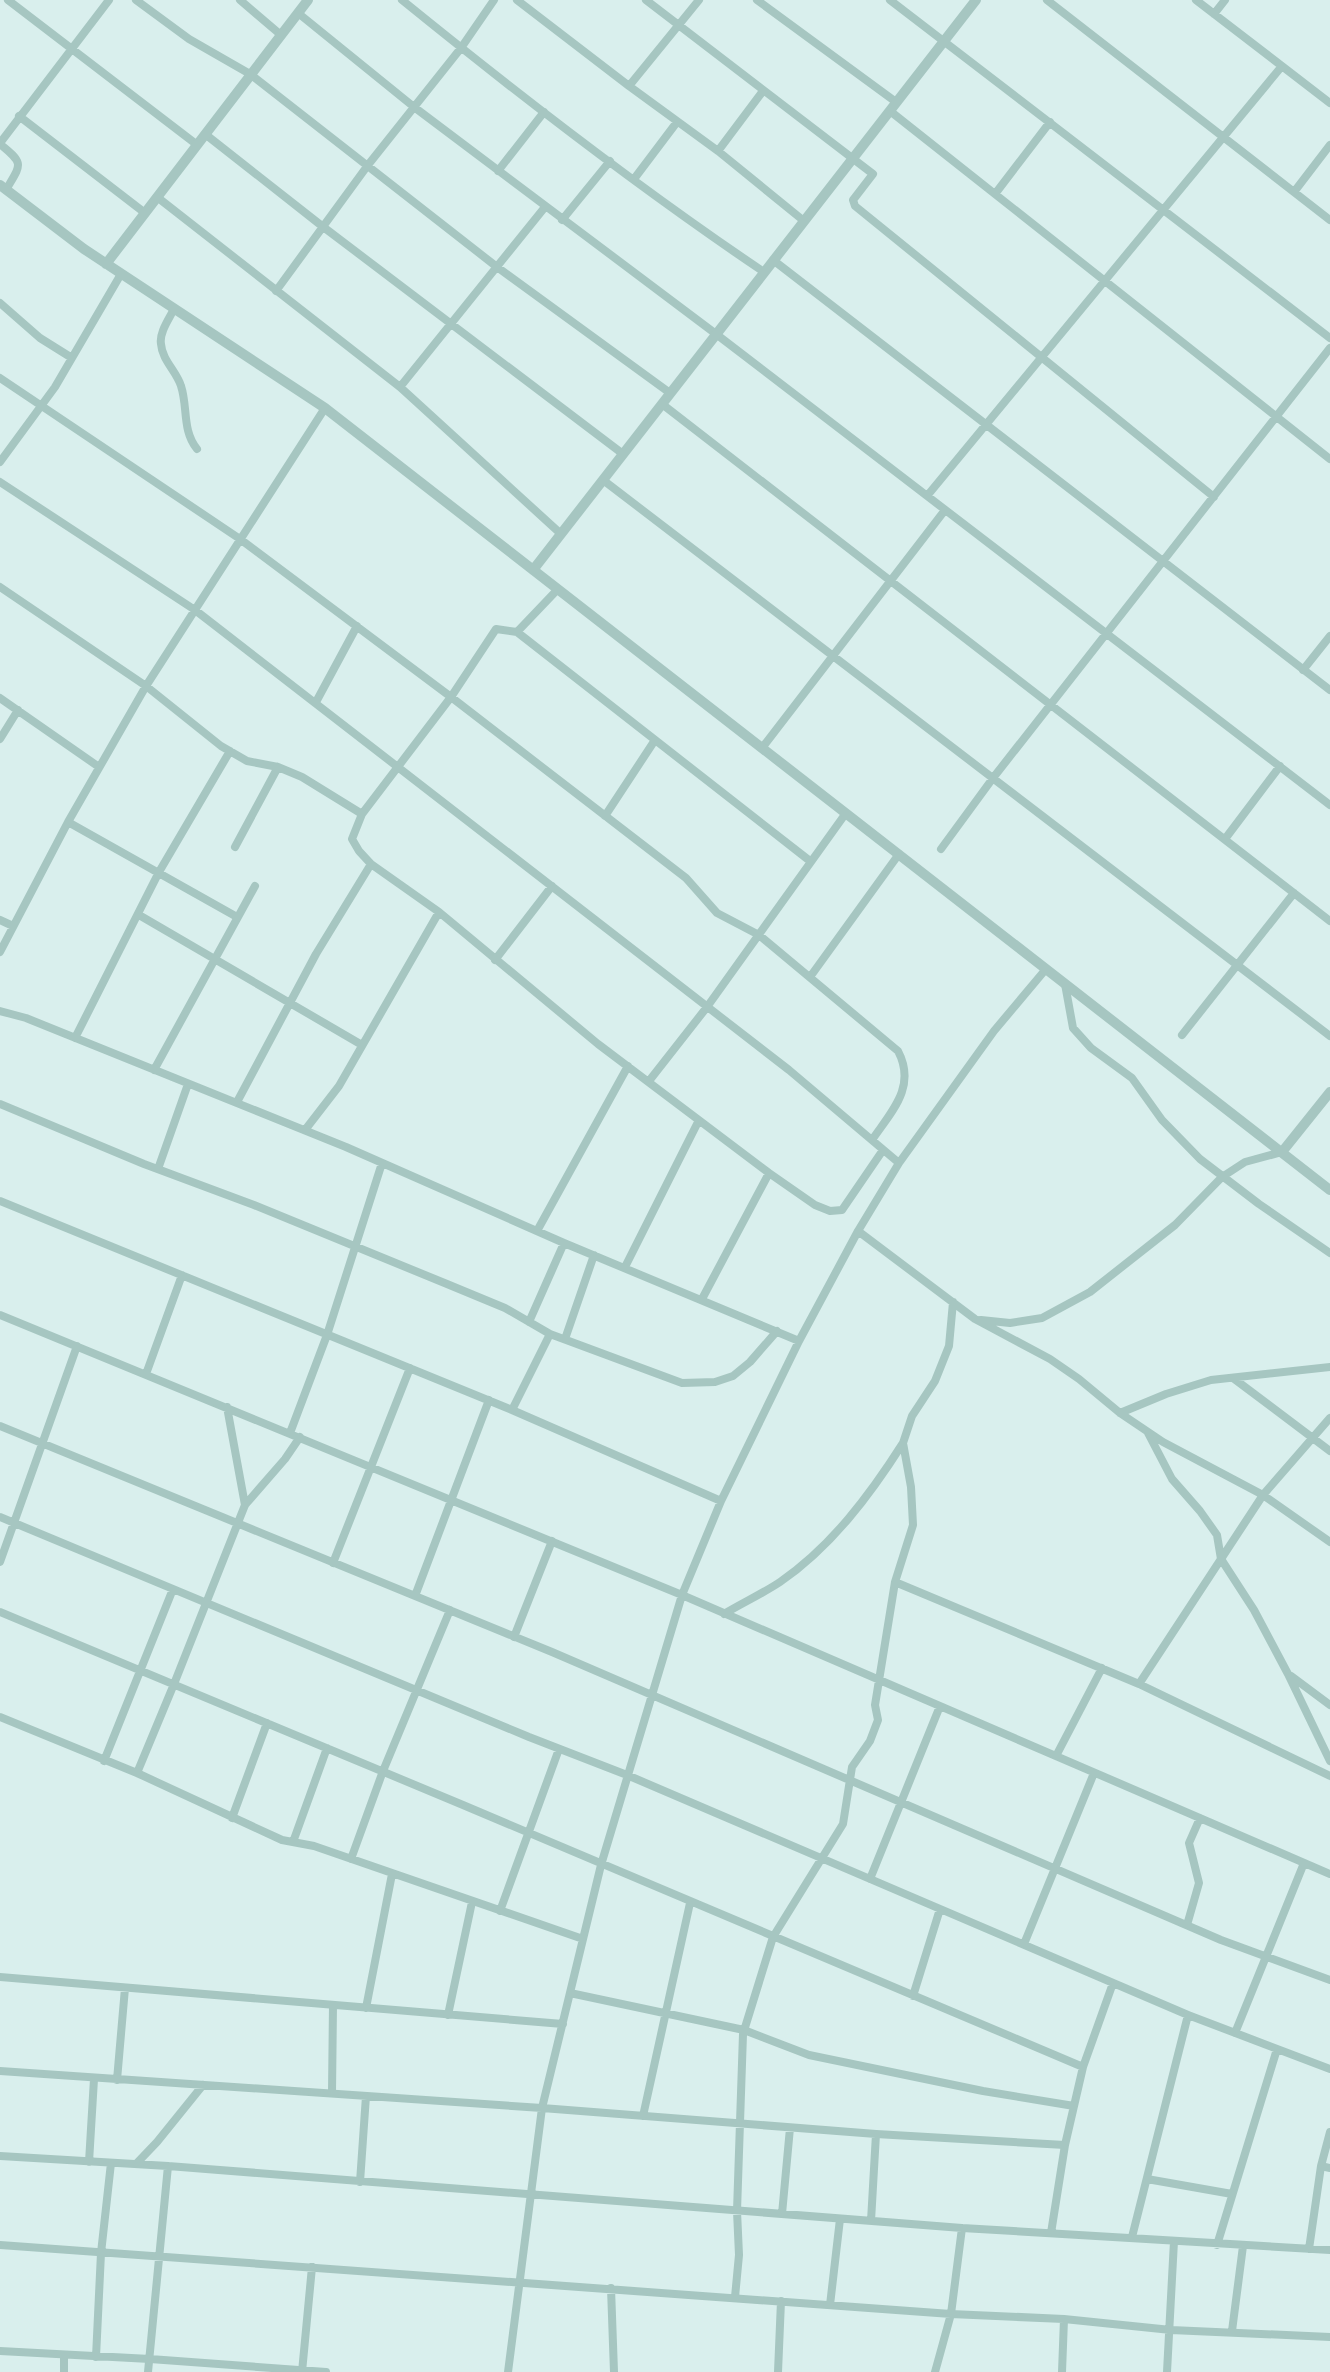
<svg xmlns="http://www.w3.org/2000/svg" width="1330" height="2372" font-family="Helvetica,sans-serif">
<rect width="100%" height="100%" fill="#d9efed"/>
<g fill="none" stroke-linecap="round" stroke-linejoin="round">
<!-- minor -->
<path stroke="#a6c6c1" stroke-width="8" d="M8 0 196 144
M136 0 189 39 250 74 497 267 670 393
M240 0 281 35
M402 0C519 95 639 188 764 272
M517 0 629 86
M646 0 873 174 853 200 855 206 1214 497
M699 0 629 86 718 151 804 221
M757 0 896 102
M890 0 1330 338
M1047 0 1330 220
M1196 0 1330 103
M298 13 414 107 716 334 1330 805
M1214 14 1225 0
M890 111 1330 459
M19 116 145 213
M205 134 322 226 623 454
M0 143 109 0
M0 144C25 164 21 164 6 190
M718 151 763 91
M498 171 544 112
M634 179 677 122
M1294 192 1330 145
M995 194 1050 122
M157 197 400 387 561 534
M562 220 610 161
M773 260 1330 690
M276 291 368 165 461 48 494 0
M0 303 40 338 72 358
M174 309C169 319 159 333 161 344 162 360 177 372 181 386 188 407 182 431 197 449
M0 378 240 539 451 697 686 878 717 913 759 935 898 1051C917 1087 891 1112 872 1140
M400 387 545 207
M662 404 1330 921
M0 462 55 387 121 274
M603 480 1330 1036
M0 482 195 610 789 1070 899 1163
M927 496 1282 66
M0 587 146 686 221 746 247 761 278 767 302 777 362 814 352 839 359 851 371 864 439 912 598 1044 769 1173 815 1205 830 1211 842 1210 883 1150
M517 632 558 589
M1303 670 1330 636
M0 698 99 767
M316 702 357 626
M0 739 18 710
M762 748 945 510
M362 814 451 697 496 629 517 632 810 861
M605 816 655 740
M68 822 237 917
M1225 839 1280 766
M235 847 278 767
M941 849 993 778 1330 348
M139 915 362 1045
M0 920 13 926
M0 952 68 822 146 686 325 408
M495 960 552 886
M810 977 899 854
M1065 984 1073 1028 1091 1048 1132 1078 1162 1120 1200 1159 1259 1204 1330 1253
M0 1011 26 1018 346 1147 564 1243 799 1341
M1182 1035 1294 893
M75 1038 159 872 230 751
M154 1070 255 886
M649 1081 707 1007 846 813
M237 1102 316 954 371 864
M0 1104 144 1164 254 1205 447 1284 505 1308 550 1334 682 1383 715 1382 733 1376 750 1362 777 1331
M305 1130 339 1086 439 912
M158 1169 188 1084
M0 1201 512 1410 721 1501
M537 1231 628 1066
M858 1231 975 1319 1050 1359 1079 1379 1120 1413 1163 1442 1263 1495 1330 1542
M625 1267 699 1120
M702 1299 769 1173
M0 1315 682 1595 1330 1874
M981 1320 1010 1323 1042 1318 1090 1292 1175 1225 1222 1177 1245 1162 1282 1152
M529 1322 564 1243
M565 1339 594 1255
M146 1374 182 1275
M1233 1378 1330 1451
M227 1407 245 1505
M512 1410 550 1334
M1120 1413 1166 1394 1211 1380 1330 1367
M0 1426 552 1652 1221 1940 1330 1980
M290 1433 327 1335 382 1163
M1148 1433 1172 1479 1200 1511 1217 1535 1221 1559 1254 1610 1288 1674 1330 1761
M0 1517 529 1737 627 1775 1188 2015 1330 2069
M0 1562 77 1346
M333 1563 410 1368
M895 1582 1139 1684 1330 1776
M415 1596 489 1400
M0 1612 463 1805 1083 2067
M724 1614C742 1603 762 1594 780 1582 831 1547 870 1495 903 1443
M514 1637 552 1541
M1291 1676 1330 1705
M1139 1684 1263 1495 1330 1418
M0 1717 137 1773 282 1840 314 1846 583 1939
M1056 1756 1102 1668
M104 1761 173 1589
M137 1773 174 1684 245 1505 285 1459 300 1437
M232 1818 267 1723
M293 1842 327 1748
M351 1859 383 1771 450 1610
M870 1879 940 1706
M500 1911 559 1749
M1187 1925 1199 1883 1189 1843 1200 1818
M1024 1944 1094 1773
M0 1977 563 2024
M570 1993 744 2030 809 2055 983 2091 1074 2106
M913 1996 940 1909
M366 2008 392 1874
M448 2015 472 1902
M1235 2033 1304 1863
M0 2071 542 2108 876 2134 1065 2145
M117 2080 125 1988
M332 2093 333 2005
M643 2116 690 1903
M0 2156 168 2166 962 2228 1330 2250
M89 2162 94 2079
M136 2164 157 2142 203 2085
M1321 2166 1330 2168
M1147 2179 1232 2194
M360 2182 366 2096
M782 2214 790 2128
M871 2221 876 2134
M1051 2233 1065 2145 1083 2067 1113 1983
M1132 2237 1188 2015
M0 2245 951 2314 1064 2319 1171 2330 1330 2337
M1217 2245 1277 2049
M1309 2249 1321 2166 1330 2132
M611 2288 614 2372
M735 2297 739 2255 737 2211 743 2034 773 1937 843 1824 852 1767 870 1741 878 1720 875 1705 895 1582 913 1525 911 1487 903 1443 912 1416 935 1381 949 1346 953 1302
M830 2305 840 2219
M1232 2331 1243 2246
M0 2351 150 2359 326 2372
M96 2357 101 2253 111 2163
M64 2372V2355
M148 2372 168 2166
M302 2372 312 2267
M508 2372 542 2108 601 1865 682 1595 721 1501 799 1341 858 1231 899 1163 994 1031 1046 969
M778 2372 781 2301
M935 2372 951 2314 962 2228
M1062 2372 1064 2319
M1167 2372 1174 2241"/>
<!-- tertiary -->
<path stroke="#a6c6c1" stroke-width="10" d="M0 185 84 249 325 408 1330 1190
M106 264 308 0
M533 570 976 0
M1282 1152 1330 1092"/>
</g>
</svg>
